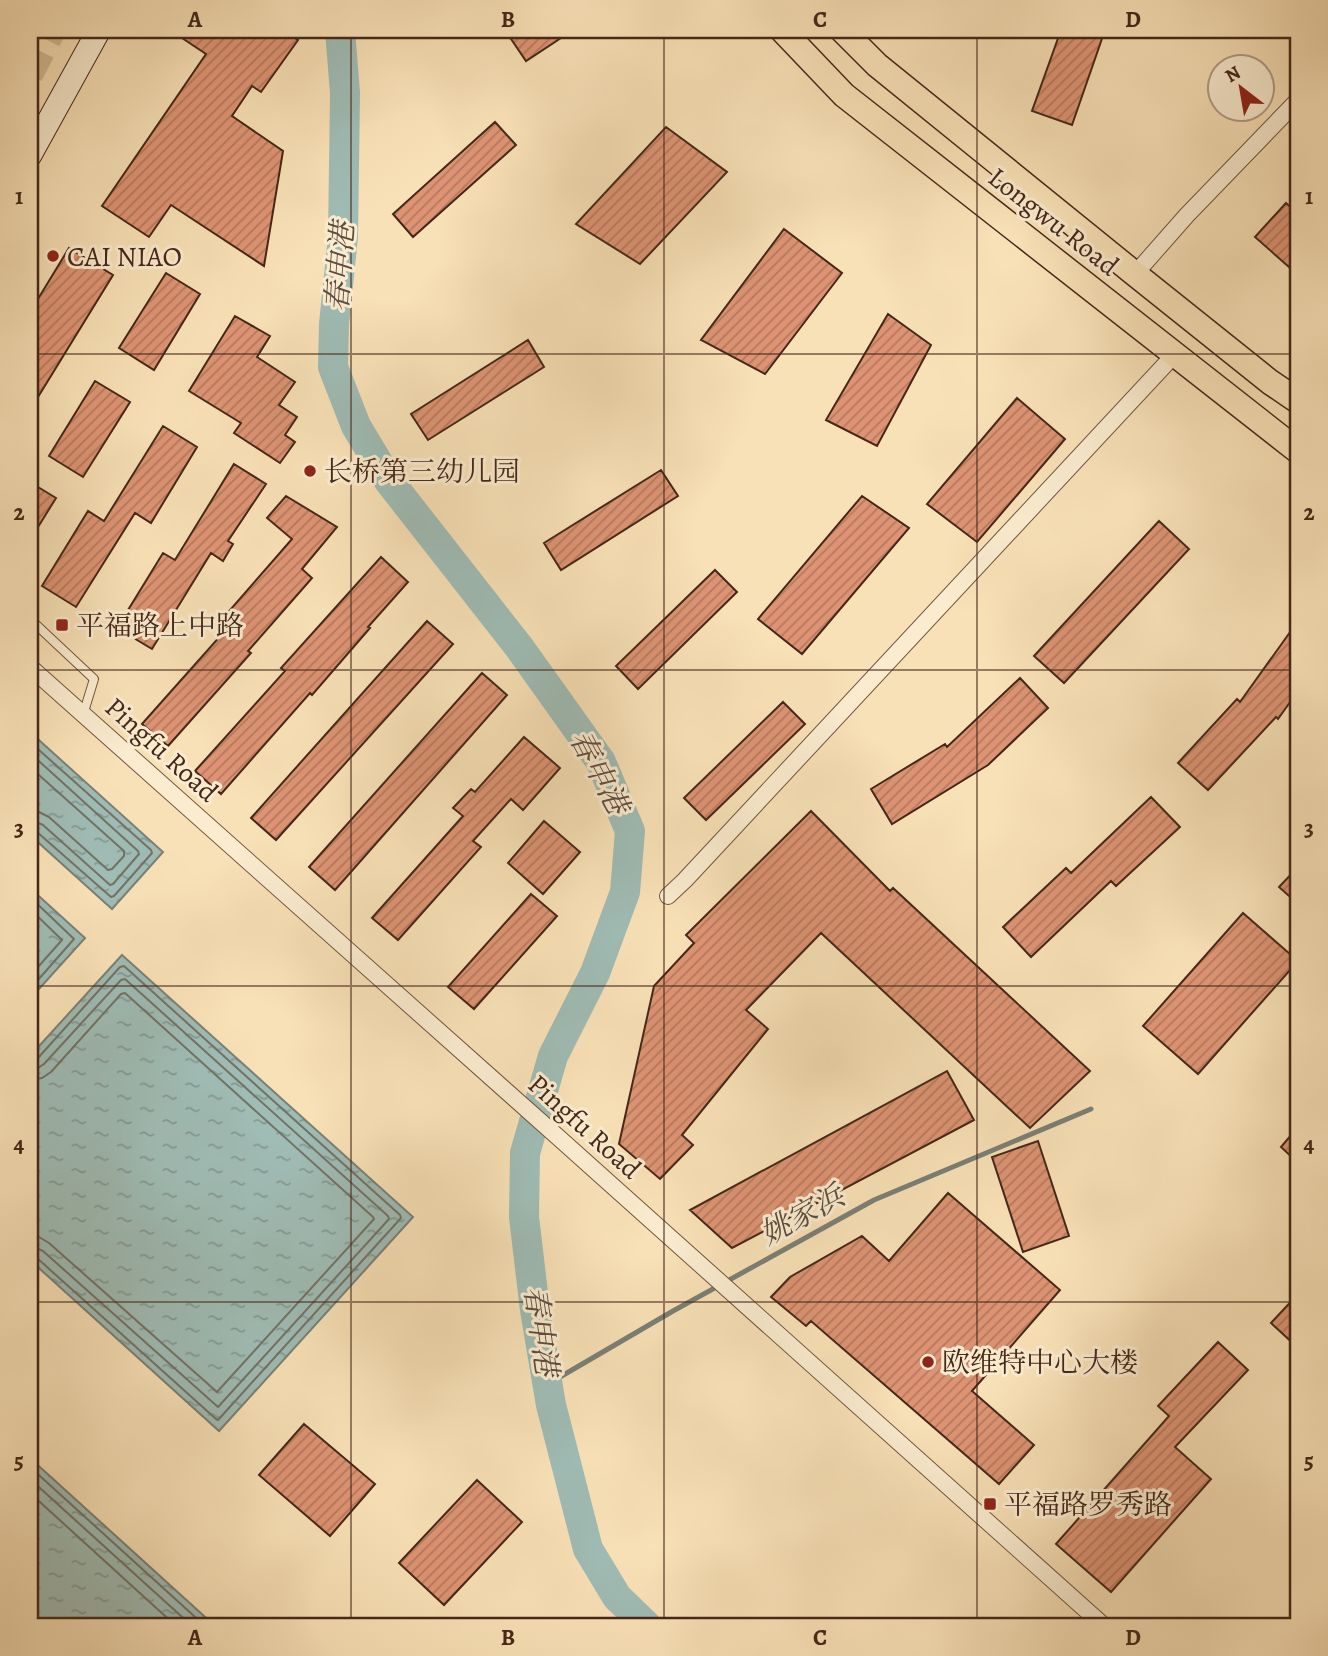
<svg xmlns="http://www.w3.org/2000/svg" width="1328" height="1656" font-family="Alegreya,'Noto Serif SC',serif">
<defs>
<pattern id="water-ripples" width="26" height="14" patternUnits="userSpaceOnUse" patternTransform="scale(1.75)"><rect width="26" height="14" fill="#9fbcb5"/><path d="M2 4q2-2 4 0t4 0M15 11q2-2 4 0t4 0" fill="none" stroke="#839992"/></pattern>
<pattern id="building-hatch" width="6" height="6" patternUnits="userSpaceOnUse" patternTransform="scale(1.75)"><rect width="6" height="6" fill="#de9474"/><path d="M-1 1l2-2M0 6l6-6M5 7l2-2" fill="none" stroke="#b6795e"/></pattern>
</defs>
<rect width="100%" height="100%" fill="#f9e1b7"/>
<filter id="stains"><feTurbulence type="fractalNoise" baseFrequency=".00286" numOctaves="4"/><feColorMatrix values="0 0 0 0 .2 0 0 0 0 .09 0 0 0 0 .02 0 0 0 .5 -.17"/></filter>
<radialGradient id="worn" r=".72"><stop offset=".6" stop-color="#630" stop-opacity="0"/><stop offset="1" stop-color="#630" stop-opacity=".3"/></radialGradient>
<!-- water -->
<path fill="url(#water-ripples)" stroke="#7b8077" stroke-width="2" d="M30 732 163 852 112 909 30 835Z
M30 888 85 938 30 999Z
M122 955 413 1217 219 1431 30 1260V1056Z
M30 1458 215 1626H30Z"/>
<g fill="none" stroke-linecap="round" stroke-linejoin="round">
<!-- shore -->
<path stroke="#727267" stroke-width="2" d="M30 742 151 850 152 853 114 896 111 897 37 832 30 830
M30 753 138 851 139 854 113 884 110 885 43 825 36 822H30
M30 767 124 851V856L112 869 108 870 49 817 39 812 30 811
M30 897 74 939 30 989
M30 909 62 940 30 976
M30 1060 38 1058 120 967 124 966 400 1215 401 1218 218 1420 216 1419 37 1258 30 1256
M30 1069 38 1068 44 1064 121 980 125 979 388 1216 389 1219 218 1407 43 1251 36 1248 30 1247
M30 1080 42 1078 51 1072 121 994 125 993 373 1217 374 1219 217 1392 49 1243 39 1237 30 1236
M30 1467 205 1626
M30 1479 192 1626
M30 1493 176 1626"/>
<!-- stream -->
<path stroke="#7b8077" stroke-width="5" d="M548 1384 673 1311 874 1200 1091 1109"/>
<!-- river -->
<path stroke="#9fbcb5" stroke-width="30" d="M340 30 345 93 343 237 334 324 333 367 356 426 389 481 519 647 601 762 630 831 625 892 595 973 553 1056 525 1153 524 1217 535 1310 551 1405 588 1549 617 1597 647 1626"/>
</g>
<!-- building -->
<path fill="url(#building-hatch)" stroke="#452719" stroke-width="2" d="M170 30H283L298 40 261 92 252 86 232 116 283 151 264 266 171 205 149 237 102 206 206 54Z
M505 30H573L526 61Z
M1061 30H1105L1072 125 1032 111Z
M495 122 516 145 413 237 393 214Z
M666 127 727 172 640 264 576 224Z
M1286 203 1298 214V275L1255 237Z
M784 229 842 273 765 374 701 340Z
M69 248 113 275 30 410V312Z
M166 273 200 294 154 370 119 348Z
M888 314 931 345 877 446 826 420Z
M235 316 270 336 257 357 295 382 279 405 297 417 285 435 295 442 280 463 234 433 241 423 189 391Z
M528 340 544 367 428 440 411 414Z
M95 381 130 402 83 477 49 456Z
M1017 398 1065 439 977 542 927 504Z
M163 426 197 447 151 523 135 513 76 607 42 586 88 511 104 521Z
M234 464 266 484 228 541 233 544 223 561 211 553 152 649 117 628 163 553 175 560Z
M661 470 678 496 561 570 544 543Z
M38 487 56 498 30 540V501Z
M286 496 337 527 302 569 312 578 248 651 251 653 168 746 142 724 231 624 223 618 292 539 267 518Z
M862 496 909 528 802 654 758 619Z
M1159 521 1189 549 1064 683 1034 656Z
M381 557 408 582 368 627 370 628 312 695 310 693 221 794 195 771 285 671 281 668Z
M715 570 737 592 638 689 616 666Z
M427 621 453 644 276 840 251 818Z
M1298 621V691L1278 719 1276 717 1208 790 1178 763 1237 699 1240 702Z
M482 673 507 695 335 890 309 867Z
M1020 678 1048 708 988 765 892 824 871 789 945 744 947 747Z
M783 702 805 724 706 820 684 798Z
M524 737 560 768 523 810 511 799 473 841 481 847 398 940 372 918 463 816 453 808 471 789 475 792Z
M1151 797 1180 827 1116 886 1111 881 1031 957 1003 927 1066 868 1071 873Z
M811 811 890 891 893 888 1090 1071 1030 1128 821 933 746 1010 768 1029 682 1135 693 1145 660 1179 619 1144 654 986 694 943 686 935Z
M544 821 580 852 543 894 508 863Z
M1298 867V904L1279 887Z
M531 894 557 916 474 1009 448 987Z
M1243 913 1298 961 1198 1074 1143 1026Z
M947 1071 974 1120 732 1248 690 1210Z
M1298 1127V1163L1281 1147Z
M1038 1141 1069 1236 1023 1252 992 1157Z
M948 1193 1060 1290 972 1391 1034 1445 999 1484 811 1321 806 1326 771 1297 790 1277 862 1236 889 1261Z
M1298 1294V1348L1271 1323Z
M1218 1342 1248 1370 1175 1447 1211 1479 1111 1592 1056 1544 1169 1416 1158 1406Z
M304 1424 375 1484 330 1536 259 1475Z
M477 1480 522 1522 444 1605 399 1563Z"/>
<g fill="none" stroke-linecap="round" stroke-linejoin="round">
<!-- trunk-tunnel -->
<path stroke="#d5bc97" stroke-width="26" stroke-dasharray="26 13" stroke-linecap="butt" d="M30 75 53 30"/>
<!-- service casing -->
<g stroke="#725640" stroke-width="10">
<path id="service" d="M30 619 94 679 83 715"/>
</g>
<!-- minor casing -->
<g stroke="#725640" stroke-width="18">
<path id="minor" d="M1135 274 1187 215 1298 100
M30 667 559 1138 1104 1626
M668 896 685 880 1175 354"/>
</g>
<!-- secondary casing -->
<g stroke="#452719" stroke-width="25">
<path id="secondary" d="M30 155 99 30"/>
</g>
<!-- primary casing -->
<g stroke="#452719" stroke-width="27">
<path id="primary" d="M782 30 844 95 1298 451
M842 30 877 65 1135 274 1270 382 1298 401"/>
</g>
<!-- service -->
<use href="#service" stroke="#fbecd0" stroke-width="8"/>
<!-- minor -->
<use href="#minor" stroke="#fbecd0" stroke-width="16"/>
<!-- secondary -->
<use href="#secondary" stroke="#fbecd0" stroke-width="23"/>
<!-- primary -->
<use href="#primary" stroke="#f9e1b7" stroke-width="24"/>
</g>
<!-- grid -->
<path fill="none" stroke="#452719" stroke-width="2" stroke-opacity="0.55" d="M351 30V1626M664 30V1626M977 30V1626M30 354H1298M30 670H1298M30 986H1298M30 1302H1298"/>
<!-- markers -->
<g fill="#8f2418" stroke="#fbecd0" stroke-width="2.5">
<circle cx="53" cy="256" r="7"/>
<circle cx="310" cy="471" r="7"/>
<rect x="55" y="618" width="14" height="14" rx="3.5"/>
<circle cx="928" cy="1362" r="7"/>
<rect x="983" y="1497" width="14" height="14" rx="3.5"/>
</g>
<g text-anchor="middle" stroke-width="6" stroke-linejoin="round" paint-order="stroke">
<!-- street labels -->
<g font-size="28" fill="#452719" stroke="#fbecd0">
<text transform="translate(1054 221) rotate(38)" y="10">Longwu Road</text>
<text transform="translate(162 749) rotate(42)" y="10">Pingfu Road</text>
<text transform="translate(585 1126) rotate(42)" y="10">Pingfu Road</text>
</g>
<!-- poi labels -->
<g font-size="28" fill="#452719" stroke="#fbecd0" text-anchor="start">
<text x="67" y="266">CAI NIAO</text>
<text x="324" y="481">长桥第三幼儿园</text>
<text x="76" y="635">平福路上中路</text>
<text x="942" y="1372">欧维特中心大楼</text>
<text x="1004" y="1514">平福路罗秀路</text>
</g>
<!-- water labels -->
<g font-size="30" font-style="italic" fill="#5c4c40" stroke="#fbecd0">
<text transform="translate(340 267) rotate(-86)" y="10">春申港</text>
<text transform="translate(599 772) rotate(62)" y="10">春申港</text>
<text transform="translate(802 1215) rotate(-29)" y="10">姚家浜</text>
<text transform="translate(541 1331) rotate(82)" y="10">春申港</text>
</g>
</g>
<!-- margin -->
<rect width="1328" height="1656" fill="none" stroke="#f9e1b7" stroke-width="77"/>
<!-- north arrow -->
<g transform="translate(1241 88) rotate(329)"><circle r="33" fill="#fbecd0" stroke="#b29d87" stroke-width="2"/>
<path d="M0-5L12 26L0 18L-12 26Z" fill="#8f2418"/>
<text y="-10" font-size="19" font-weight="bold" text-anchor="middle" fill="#452719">N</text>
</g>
<rect x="38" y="38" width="1252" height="1580" fill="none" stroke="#452719" stroke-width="2.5"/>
<g font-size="23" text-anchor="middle" font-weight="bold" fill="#452719">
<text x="195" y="27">A</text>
<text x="508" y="27">B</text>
<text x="820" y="27">C</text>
<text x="1133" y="27">D</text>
<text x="19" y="204">1</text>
<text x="1309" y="204">1</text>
<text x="19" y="520">2</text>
<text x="1309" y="520">2</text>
<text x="19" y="836">3</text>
<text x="1309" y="836">3</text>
<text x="19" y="1152">4</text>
<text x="1309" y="1152">4</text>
<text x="19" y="1468">5</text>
<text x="1309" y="1468">5</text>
<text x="195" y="1645">A</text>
<text x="508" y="1645">B</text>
<text x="820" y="1645">C</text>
<text x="1133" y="1645">D</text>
</g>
<rect width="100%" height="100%" filter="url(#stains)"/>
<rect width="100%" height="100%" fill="url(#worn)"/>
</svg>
